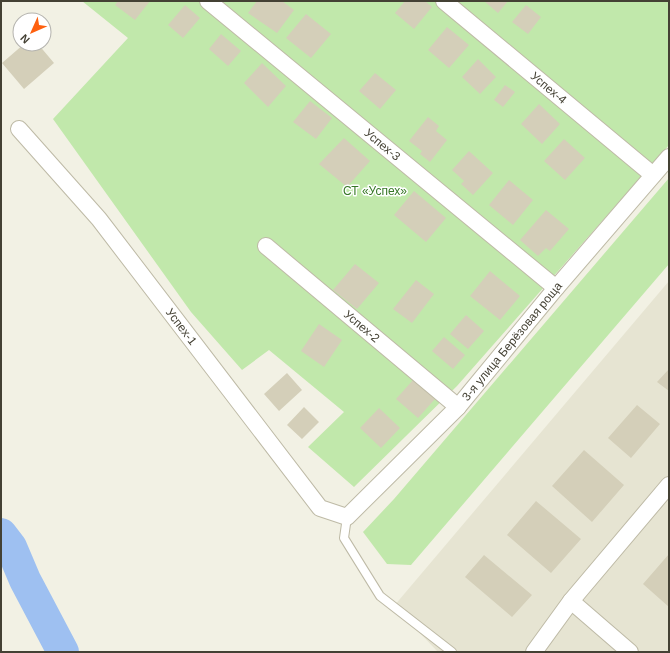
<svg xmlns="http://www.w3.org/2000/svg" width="670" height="653" font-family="Arial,sans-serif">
<rect width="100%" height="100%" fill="#f2f1e4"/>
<!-- residential -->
<path fill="#e6e4d2" d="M669 281V652H438L394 606Z"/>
<!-- green -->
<path fill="#c1e8ab" d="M82 1H669V145L457 386 354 487 308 447 344 412 269 350 242 370 191 312 53 119 128 38Z
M669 178V264L411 565 387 564 363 532 394 499Z"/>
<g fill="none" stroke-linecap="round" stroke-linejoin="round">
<!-- river -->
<path stroke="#9ec0f1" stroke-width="32" d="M1 534 11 547 25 580 63 652"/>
</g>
<!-- building -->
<path fill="#d4cfb9" d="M118 1H150L135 20 115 5Z
M257 1H282L294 10 277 33 248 13Z
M405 1H425L432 7 414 29 395 13Z
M484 1H508L498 13Z
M185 5 200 18 183 38 168 25Z
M526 5 541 17 528 34 512 22Z
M306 14 331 34 311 58 286 38Z
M447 27 469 45 449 68 428 50Z
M221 34 241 51 228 66 209 49Z
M24 44H38L54 63 24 89 2 63Z
M478 59 496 77 480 94 462 77Z
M262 63 286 86 268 107 244 83Z
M375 73 396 90 380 109 359 91Z
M505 85 515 92 503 107 494 100Z
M310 101 332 118 316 139 293 122Z
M539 104 560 124 542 144 521 124Z
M428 117 439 126 436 131 447 140 430 162 420 154 422 151 409 141Z
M344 138 370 161 347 187 319 164Z
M564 139 585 158 565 180 544 161Z
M469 151 493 173 473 195 461 184 464 181 452 170Z
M509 180 533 200 513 225 489 205Z
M414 191 446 218 426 242 394 215Z
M546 210 569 229 550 251 546 248 538 256 520 240Z
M355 264 379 283 357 309 333 290Z
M490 271 520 296 500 320 470 296Z
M416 280 434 294 412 323 393 309Z
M466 315 484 331 468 349 450 334Z
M319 324 342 340 324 367 301 351Z
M444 337 465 355 453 369 432 351Z
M669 369V391L657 382Z
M287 373 302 390 279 411 264 394Z
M413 380 435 399 418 418 396 399Z
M637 405 660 424 631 458 608 438Z
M304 407 319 422 302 439 287 425Z
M379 408 400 428 381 448 360 428Z
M584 450 624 485 592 522 552 486Z
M536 501 581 539 551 573 507 535Z
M669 554V607L643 584Z
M484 555 532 595 512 617 465 577Z"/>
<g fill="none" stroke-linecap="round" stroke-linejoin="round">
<!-- lane casing -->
<g stroke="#bebaa6" stroke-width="10">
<path id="lane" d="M347 517 344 538 380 596 452 652"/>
</g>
<!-- street casing -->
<g stroke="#bebaa6" stroke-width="18">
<g id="street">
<path id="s1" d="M208 1 556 288"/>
<path id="s2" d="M444 1 653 175"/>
<path id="s3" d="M19 129 99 219 320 508 347 517 458 407 556 288 669 157"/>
<path id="s4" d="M266 246 458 407"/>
<path d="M571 601 630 652"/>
<path d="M534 652 571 601 669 485"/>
</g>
</g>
<!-- lane -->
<use href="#lane" stroke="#fff" stroke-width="8"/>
<!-- street -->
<use href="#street" stroke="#fff" stroke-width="16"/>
</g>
<g text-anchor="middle" stroke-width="3" stroke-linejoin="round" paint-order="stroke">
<!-- street labels -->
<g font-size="12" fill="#444134" stroke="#fff">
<text dy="4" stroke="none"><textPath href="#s2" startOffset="136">Успех-4</textPath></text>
<text dy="4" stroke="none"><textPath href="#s1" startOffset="226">Успех-3</textPath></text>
<text dy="4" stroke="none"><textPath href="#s4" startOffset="125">Успех-2</textPath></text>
<text dy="4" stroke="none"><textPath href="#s3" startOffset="256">Успех-1</textPath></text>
<text dy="4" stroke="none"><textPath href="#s3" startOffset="754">3-я улица Берёзовая роща</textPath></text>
</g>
<!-- park labels -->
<g font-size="12" fill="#367726" stroke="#fff">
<text x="375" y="195">СТ «Успех»</text>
</g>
</g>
<!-- border -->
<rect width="670" height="653" fill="none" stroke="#444134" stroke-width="4"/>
<!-- north arrow -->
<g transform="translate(32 32) rotate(225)"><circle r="19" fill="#ffffff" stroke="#b4b3ae"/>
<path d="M0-3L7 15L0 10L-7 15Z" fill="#fe600f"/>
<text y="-6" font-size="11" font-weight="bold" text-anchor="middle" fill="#444134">N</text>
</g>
</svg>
